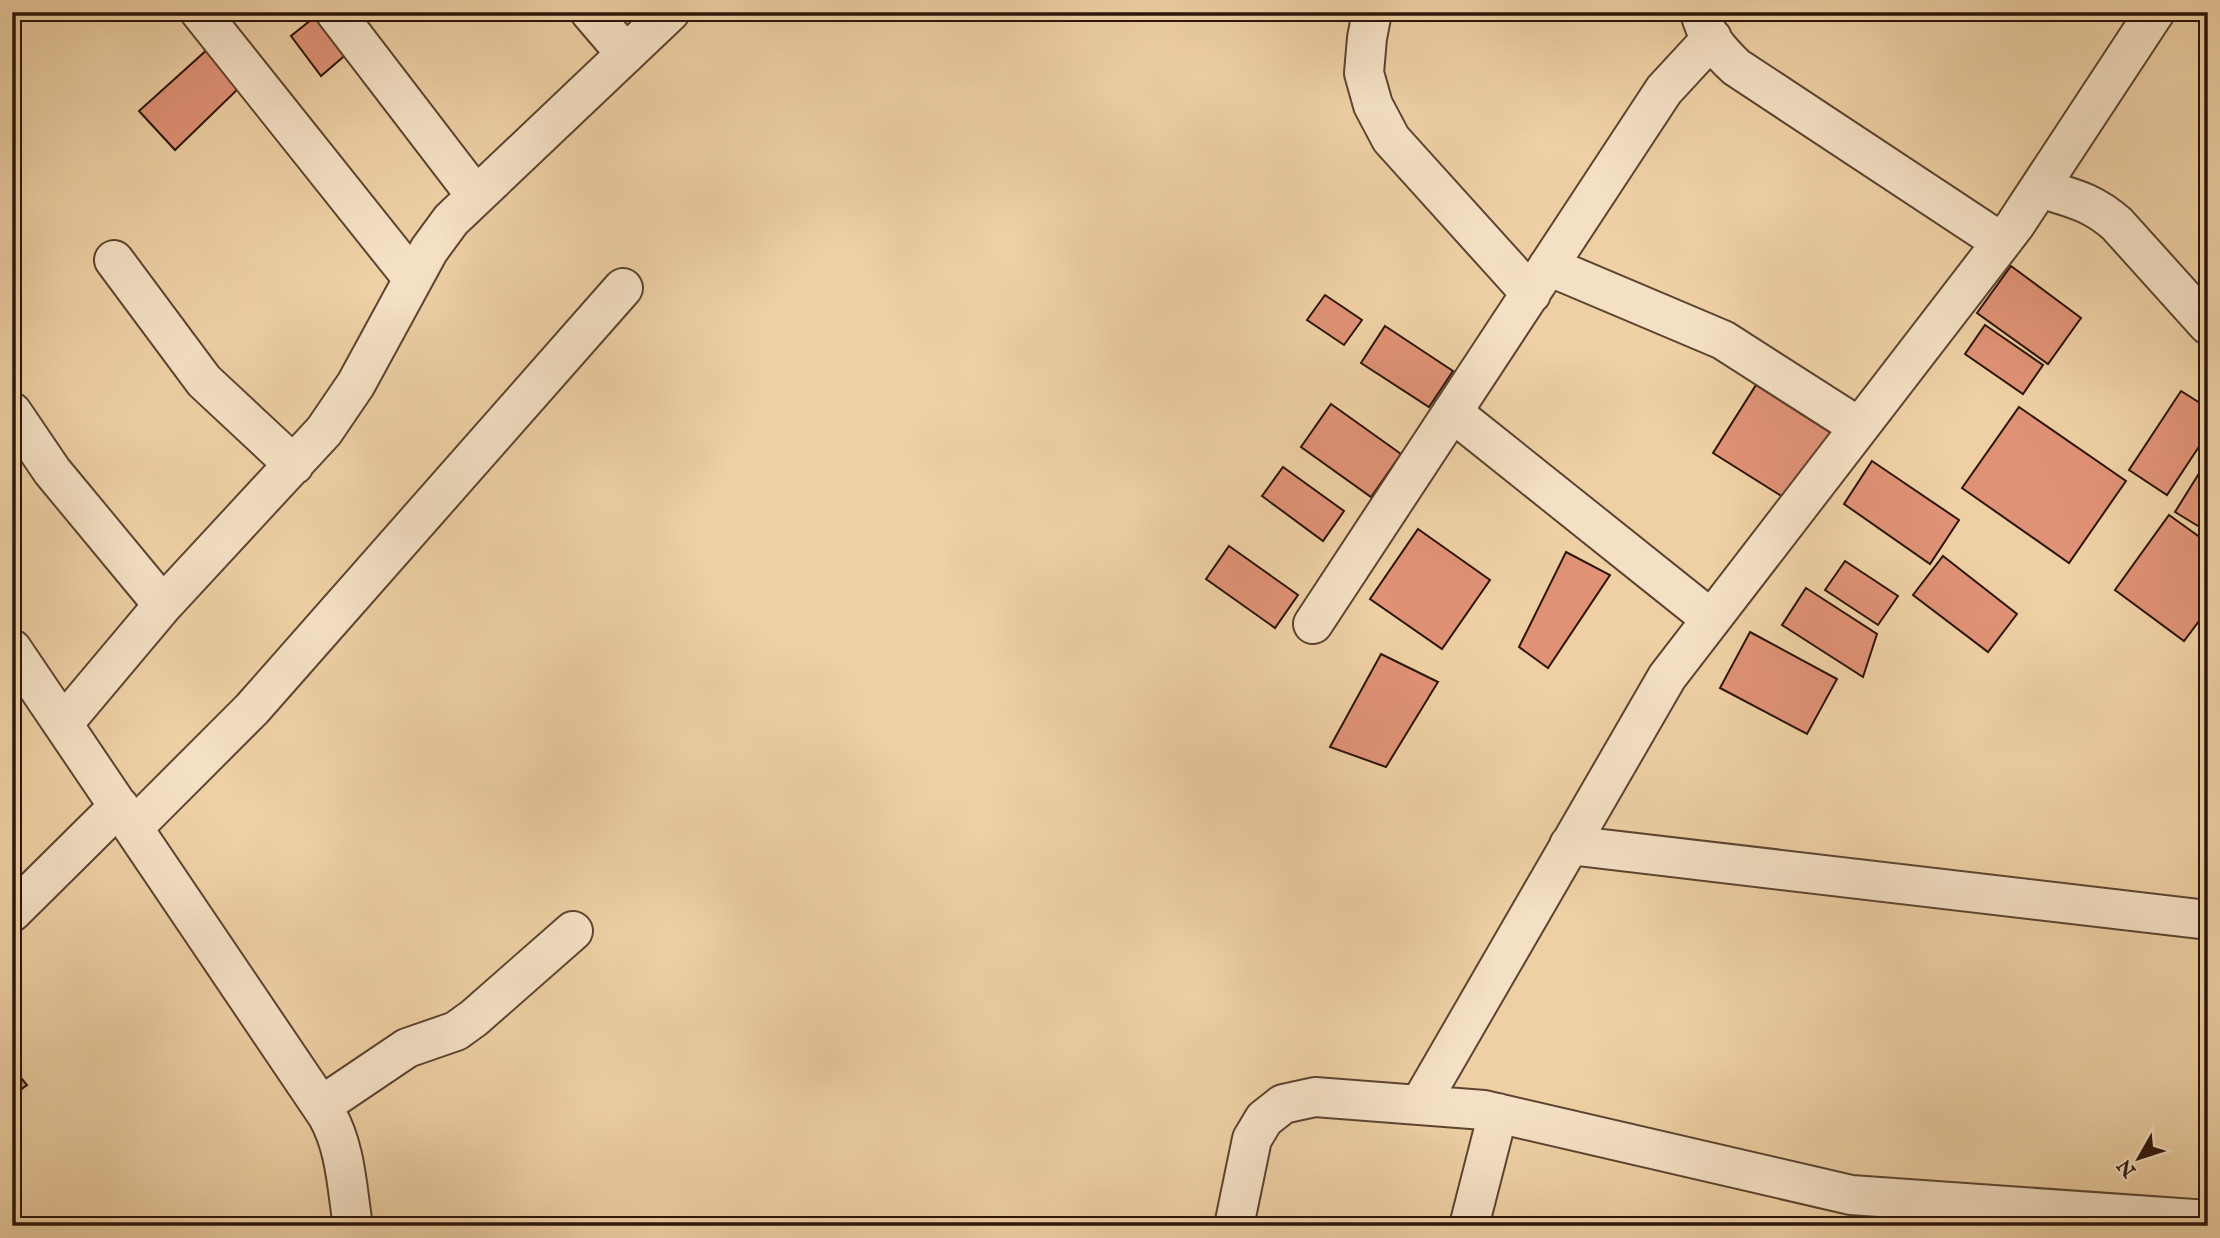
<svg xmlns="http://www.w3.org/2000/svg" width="2220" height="1238" font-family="'IM FELL English',serif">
<rect width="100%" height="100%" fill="#eed0a4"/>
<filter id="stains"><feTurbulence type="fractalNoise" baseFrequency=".00286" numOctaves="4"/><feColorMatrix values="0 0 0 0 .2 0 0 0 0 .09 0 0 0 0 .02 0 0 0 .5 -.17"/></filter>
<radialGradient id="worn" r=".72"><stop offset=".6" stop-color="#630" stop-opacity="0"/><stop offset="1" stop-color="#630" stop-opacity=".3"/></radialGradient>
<!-- building -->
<path fill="#e09276" stroke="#2c150b" stroke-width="2" d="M321 12 350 51 321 76 291 36Z
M209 48 242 85 175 150 139 111Z
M2011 266 2081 318 2048 364 1977 313Z
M1325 295 1362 320 1344 345 1307 320Z
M1985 325 2043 365 2023 394 1965 354Z
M1385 326 1453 371 1429 407 1361 363Z
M1756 385 1834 435 1791 502 1713 453Z
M2181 391 2208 408V433L2167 495 2129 470Z
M1331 404 1401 454 1371 497 1301 447Z
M2019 407 2126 481 2069 563 1962 488Z
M2208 459V532L2175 512Z
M1872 461 1959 520 1930 564 1844 504Z
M1283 467 1344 511 1323 541 1262 496Z
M2169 515 2208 543V609L2184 641 2115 590Z
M1418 529 1490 580 1442 649 1370 599Z
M1229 546 1298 595 1275 628 1206 579Z
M1566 552 1610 575 1548 668 1519 647Z
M1943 556 2017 614 1988 652 1913 595Z
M1845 561 1898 596 1878 625 1825 590Z
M1806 588 1877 634 1863 677 1782 625Z
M1750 632 1837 679 1807 734 1720 688Z
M1381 654 1438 682 1386 767 1330 747Z
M12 1067 27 1085 12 1096Z"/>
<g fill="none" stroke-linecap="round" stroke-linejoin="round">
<!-- minor casing -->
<g stroke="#5c4431" stroke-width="42">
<path id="minor" d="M200 12 413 279
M335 12 476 196
M590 12 626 54
M1372 12 1367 38 1364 73 1373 105 1391 139 1531 294
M1700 12C1705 35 1720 52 1736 67L2001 242
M2040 188C2071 198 2091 201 2117 224L2208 325
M114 260 204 381 294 465
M1548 266 1723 340 1859 427
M12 412 52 471 163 605
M1452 412 1711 619
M1313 624 1664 90 1712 38
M12 649 327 1115C346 1148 347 1189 353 1226
M63 724 163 605 324 431 356 384 429 250 451 220 670 12
M133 828 252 709 623 288
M1569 845 2208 920
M12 912 119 806
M1420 1104 1667 677 2015 225 2155 12
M321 1106 407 1048 456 1031 474 1018 573 931
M1234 1226 1252 1139 1264 1119 1283 1104 1315 1097 1484 1110 1851 1195 2208 1220
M1469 1226 1498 1113"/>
</g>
<!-- minor -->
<use href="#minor" stroke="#f4e0c4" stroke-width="38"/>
</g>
<!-- margin -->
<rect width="2220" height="1238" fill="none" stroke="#eed0a4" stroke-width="42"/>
<rect x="14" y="14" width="2192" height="1210" fill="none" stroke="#2c150b" stroke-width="3.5"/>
<rect x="21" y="21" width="2178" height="1196" fill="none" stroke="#2c150b" stroke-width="2"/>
<!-- north arrow -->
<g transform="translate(2139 1158) rotate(231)" stroke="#f4e0c4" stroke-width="5" paint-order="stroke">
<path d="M0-5L12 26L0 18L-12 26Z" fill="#2c150b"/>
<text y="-10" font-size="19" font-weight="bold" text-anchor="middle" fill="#2c150b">N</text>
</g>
<rect width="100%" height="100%" filter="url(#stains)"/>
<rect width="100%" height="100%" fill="url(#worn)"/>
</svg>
